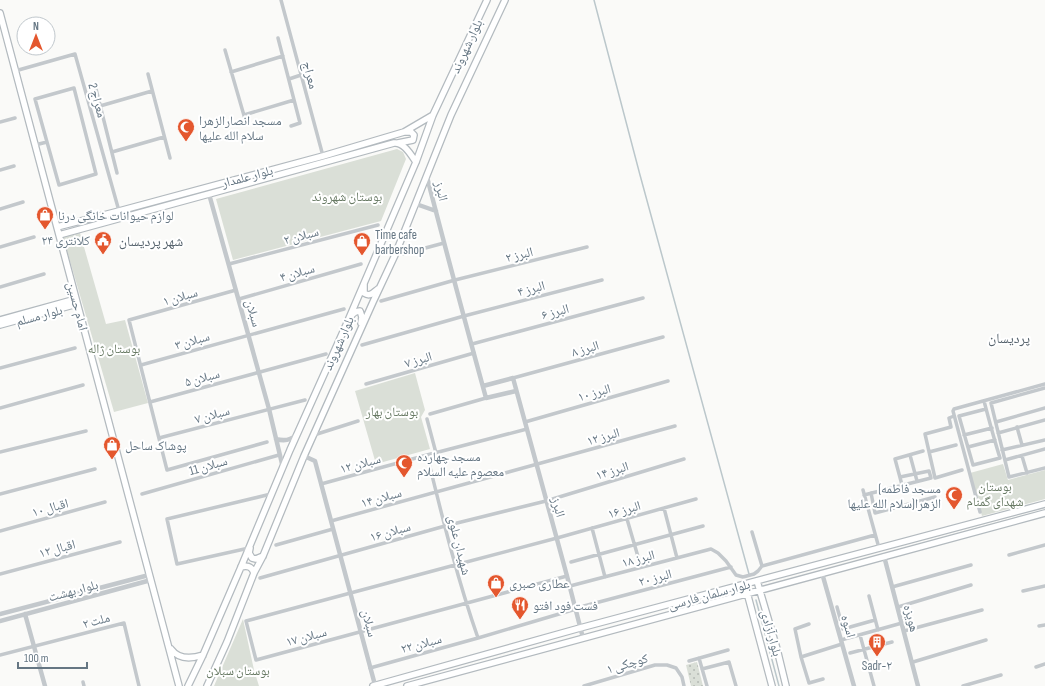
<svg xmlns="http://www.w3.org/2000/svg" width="1045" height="686" font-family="'Sofia Sans Condensed','Noto Naskh Arabic',sans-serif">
<defs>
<pattern id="grass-dots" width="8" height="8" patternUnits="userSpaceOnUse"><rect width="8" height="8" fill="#dadfd7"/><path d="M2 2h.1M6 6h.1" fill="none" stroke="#b4b9b4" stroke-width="1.8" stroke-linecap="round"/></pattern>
</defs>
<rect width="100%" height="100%" fill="#fafaf8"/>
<!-- grass -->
<path fill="url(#grass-dots)" d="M697 662 703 686H691L686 665Z"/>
<!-- park -->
<path fill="#dadfd7" d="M397 149 403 152 406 159 381 221 233 260 216 199Z
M80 233 106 324 125 320 148 403 114 412 63 237Z
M415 373 425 410 421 417 430 449 376 464 355 391Z
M1003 464 1008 480 1045 470V499L982 516 970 473Z
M243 619 254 670 259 686H214Z"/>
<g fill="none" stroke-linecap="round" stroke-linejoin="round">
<!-- stream -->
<path stroke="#bbc7cb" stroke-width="1.5" d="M594 0 640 175 749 574
M756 600 779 686"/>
<!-- secondary casing -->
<g stroke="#b3babf" stroke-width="8">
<path id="secondary" d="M0 13 179 686
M398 143 413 140 414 135 411 132H406
M57 227 119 211 323 156 404 132 433 115
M59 235 209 194 394 143C404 142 411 155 416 162
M364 284V293C370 297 373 293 378 289
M351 316C354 312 356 311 360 311L362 317 361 323
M0 320 76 299
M0 325 77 304
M250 548 249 553 252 558 256 559 263 556
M241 567C248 565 252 567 254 573
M757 581 777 649 786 686
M745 585 772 686
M171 649C179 660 191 659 203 655
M188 686 203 655 241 567 290 450 347 323 416 162 433 115 487 0
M207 686 227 642 254 573 263 556 304 456 373 302 395 255 451 115 505 0
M373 686 580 628 1045 504
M407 686 1045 513"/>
</g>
<!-- minor -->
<path stroke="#c3c8cc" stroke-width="3.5" d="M281 0 323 156
M278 38 300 123 291 126
M225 50 245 119
M15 71 75 54 119 211
M231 72 283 56
M148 74 170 158
M289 79 301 75
M95 85 117 173
M74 88 96 174 59 185 35 99Z
M100 106 152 91
M244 115 294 100
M0 122 15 118
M35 145 47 142
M112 152 164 137
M0 170 14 166
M0 209 23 202
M0 247 34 237
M403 254 444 243
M229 264 378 225
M0 287 44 274
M236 290 129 320 167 470 267 442
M239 299 361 264
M381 301 455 280 587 247
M472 344 643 298
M362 345 464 316 602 280
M141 365 344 309
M0 368 75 348
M513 378 663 337
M366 384 474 353
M1045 388 991 403 1009 477 1045 468
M984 401C989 420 994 439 1000 458L973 465 959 416 986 409
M150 402 326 354
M0 408 83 385
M430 414 486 398
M954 416 949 418 951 427 925 434 935 478 962 470
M427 419 436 453
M525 422 668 381
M996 422 1045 408
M1017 427 1022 445
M998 433 1045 420
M314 435 358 421
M964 435 992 428
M159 438 305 400
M968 447 995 440
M1002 450 1045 440
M0 452 86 431
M929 452 956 445
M427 455C442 516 457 578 478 638
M910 455 917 481
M1022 456 1027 473
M1005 460 1045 449
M321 484 427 455 527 429
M902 485 895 459 923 451
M863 490 879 548
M871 493 875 513 935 497
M0 494 95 469
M142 494 279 455
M864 495 931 478 929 471 900 477
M664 508 677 558
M980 512 953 411 954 409 1045 384
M627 519 641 567
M331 521C445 489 560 458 675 426
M592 528 605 577
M0 531 105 502
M752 532 762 566 875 535
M276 545 333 529
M249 548 177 564 167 519 271 494
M1009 555 1045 545
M571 562 703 526
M0 574 120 542
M567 576 256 660 246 621 455 565 557 538 696 499
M260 578 445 526 546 501 684 459
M570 586 711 549 718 553 726 561 736 575 743 577 754 574 758 571 762 566
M892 587 971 565
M1023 591 1045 586
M869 596 878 630
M584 606 731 567
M837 607 843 629 875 620
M898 607 971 585
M809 624 795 629 801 657 842 644
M1039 626 1045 625
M904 631 982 610
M860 635 874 686
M841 640 902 623
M850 653 892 642
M0 655 124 623 139 686
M801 657 809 683 823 679
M699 658 707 686
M689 661 728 650
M913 662 986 640
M1036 667 1045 664
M370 668 478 638 576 609
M702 669 729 662 736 686
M83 682 84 686
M584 686 655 665H667L676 668 682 677 684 686
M963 686 1001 675"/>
<!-- tertiary -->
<path stroke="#c3c8cc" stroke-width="4.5" d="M427 177C446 251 466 325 486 398L516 391
M209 194 269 409 283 468
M416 204 436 211
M483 386 513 378 567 576 583 638
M276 439C283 441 290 441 296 435
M304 456 315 461 375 685
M884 556 918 686
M822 573 854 686
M0 614 149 575
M25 614 45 686
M0 621 151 580"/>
<!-- secondary -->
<use href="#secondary" stroke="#fff" stroke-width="5.5"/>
</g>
<!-- icons -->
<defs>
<g id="mosque-pin" transform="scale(0.9)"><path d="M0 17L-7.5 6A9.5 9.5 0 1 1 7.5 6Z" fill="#e4572e" stroke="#fff"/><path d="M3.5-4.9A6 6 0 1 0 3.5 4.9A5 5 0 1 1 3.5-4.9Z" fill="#fff"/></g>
<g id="shop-pin" transform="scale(0.9)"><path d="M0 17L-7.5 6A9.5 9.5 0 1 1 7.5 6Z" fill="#e4572e" stroke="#fff"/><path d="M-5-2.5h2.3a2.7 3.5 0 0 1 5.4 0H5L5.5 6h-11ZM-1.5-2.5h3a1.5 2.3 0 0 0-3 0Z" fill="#fff"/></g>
<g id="civic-pin" transform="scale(0.9)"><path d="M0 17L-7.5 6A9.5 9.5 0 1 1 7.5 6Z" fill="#e4572e" stroke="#fff"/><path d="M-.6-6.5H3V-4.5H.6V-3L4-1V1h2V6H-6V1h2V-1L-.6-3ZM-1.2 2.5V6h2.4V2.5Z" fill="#fff"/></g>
<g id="restaurant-pin" transform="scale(0.9)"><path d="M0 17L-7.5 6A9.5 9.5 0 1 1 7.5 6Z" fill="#e4572e" stroke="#fff"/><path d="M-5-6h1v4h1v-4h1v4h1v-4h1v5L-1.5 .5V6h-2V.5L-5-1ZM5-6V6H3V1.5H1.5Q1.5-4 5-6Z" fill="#fff"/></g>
<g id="building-pin" transform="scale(0.9)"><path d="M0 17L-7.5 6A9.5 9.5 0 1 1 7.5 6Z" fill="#e4572e" stroke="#fff"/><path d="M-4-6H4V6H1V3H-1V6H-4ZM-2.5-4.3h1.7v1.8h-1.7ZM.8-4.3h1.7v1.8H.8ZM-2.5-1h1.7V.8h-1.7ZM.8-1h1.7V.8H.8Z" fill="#fff"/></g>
</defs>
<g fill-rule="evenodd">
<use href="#mosque-pin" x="186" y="127"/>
<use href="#shop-pin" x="45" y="215"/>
<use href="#civic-pin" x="103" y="240"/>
<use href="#shop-pin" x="362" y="241"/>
<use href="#shop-pin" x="112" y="445"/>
<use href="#mosque-pin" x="404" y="463"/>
<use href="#mosque-pin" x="954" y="495"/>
<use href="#shop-pin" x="496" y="583"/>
<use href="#restaurant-pin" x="520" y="605"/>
<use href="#building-pin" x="877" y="642"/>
</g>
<g text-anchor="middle" stroke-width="4" stroke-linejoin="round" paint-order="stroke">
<!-- street labels -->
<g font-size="13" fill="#657683" stroke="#fff">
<text transform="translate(466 46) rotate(-65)" y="5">بلوار شهروند</text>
<text transform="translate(311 75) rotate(75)" y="5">معراج</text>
<text transform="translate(98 100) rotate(74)" y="5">معراج 2</text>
<text transform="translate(247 176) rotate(-15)" y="5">بلوار علمدار</text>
<text transform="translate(442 191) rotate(76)" y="5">البرز</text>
<text transform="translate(301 235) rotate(-15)" y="5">سبلان ۲</text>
<text transform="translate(519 254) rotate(-14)" y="5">البرز ۲</text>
<text transform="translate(297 272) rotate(-16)" y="5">سبلان ۴</text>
<text transform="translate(531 288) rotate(-15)" y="5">البرز ۴</text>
<text transform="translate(180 296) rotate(-16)" y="5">سبلان ۱</text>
<text transform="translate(78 306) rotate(75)" y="5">امام حسین</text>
<text transform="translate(555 311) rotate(-15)" y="5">البرز ۶</text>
<text transform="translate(254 313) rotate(74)" y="5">سبلان</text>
<text transform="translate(39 315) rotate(-15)" y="5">بلوار مسلم</text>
<text transform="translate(192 340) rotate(-16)" y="5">سبلان ۳</text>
<text transform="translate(338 343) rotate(-66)" y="5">بلوار شهروند</text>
<text transform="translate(585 348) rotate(-16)" y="5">البرز ۸</text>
<text transform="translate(418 359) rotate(-16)" y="5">البرز ۷</text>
<text transform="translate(202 377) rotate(-15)" y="5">سبلان ۵</text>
<text transform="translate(594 392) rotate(-16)" y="5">البرز ۱۰</text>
<text transform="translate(212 414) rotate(-15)" y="5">سبلان ۷</text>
<text transform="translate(603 436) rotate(-16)" y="5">البرز ۱۲</text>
<text transform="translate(360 463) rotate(-15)" y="5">سبلان ۱۲</text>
<text transform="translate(208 465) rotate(-16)" y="5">سبلان 11</text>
<text transform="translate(612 470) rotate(-17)" y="5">البرز ۱۴</text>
<text transform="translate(381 497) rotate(-16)" y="5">سبلان ۱۴</text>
<text transform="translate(50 507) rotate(-15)" y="5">اقبال ۱۰</text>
<text transform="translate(559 507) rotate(74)" y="5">البرز</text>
<text transform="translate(624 509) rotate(-16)" y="5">البرز ۱۶</text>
<text transform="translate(390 531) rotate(-16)" y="5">سبلان ۱۶</text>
<text transform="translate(460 545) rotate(76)" y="5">شهیدان علوی</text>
<text transform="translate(57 548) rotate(-15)" y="5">اقبال ۱۲</text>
<text transform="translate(638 558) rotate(-15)" y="5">البرز ۱۸</text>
<text transform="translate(655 577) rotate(-15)" y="5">البرز ۲۰</text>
<text transform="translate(73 590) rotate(-15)" y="5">بلوار بهشت</text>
<text transform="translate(709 594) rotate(-15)" y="5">بلوار سلمان فارسی</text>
<text transform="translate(912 618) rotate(75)" y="5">هویزه</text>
<text transform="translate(96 620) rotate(-15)" y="5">ملت ۲</text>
<text transform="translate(370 623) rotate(75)" y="5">سبلان</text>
<text transform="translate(849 626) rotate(74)" y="5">اسوه</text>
<text transform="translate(772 633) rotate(74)" y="5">بلوار آزادی</text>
<text transform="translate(306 636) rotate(-15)" y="5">سبلان ۱۷</text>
<text transform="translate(421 643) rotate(-15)" y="5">سبلان ۲۲</text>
<text transform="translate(627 663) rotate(-16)" y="5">کوچکی ۱</text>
</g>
<!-- poi labels -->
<g font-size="13" fill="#657683" stroke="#fff" text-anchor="start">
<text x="199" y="125">مسجد انصارالزهرا<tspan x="199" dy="15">سلام الله علیها</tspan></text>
<text x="58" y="220">لوازم حیوانات خانگی درنا</text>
<text x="375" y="239">Time cafe<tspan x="375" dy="15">barbershop</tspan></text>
<text x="90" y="245" text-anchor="end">کلانتری ۲۴</text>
<text x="125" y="450">پوشاک ساحل</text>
<text x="417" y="461">مسجد چهارده<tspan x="417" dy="15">معصوم علیه السلام</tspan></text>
<text x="941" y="493" text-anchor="end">(مسجد فاطمه<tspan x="941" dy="15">الزهرا(سلام الله علیها</tspan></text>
<text x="509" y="588">عطاری صبری</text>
<text x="533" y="610">فست فود افتو</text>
<text x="877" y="670" text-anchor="middle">Sadr-۲</text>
</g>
<!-- park labels -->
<g font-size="13" fill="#687a64" stroke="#fff">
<text x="347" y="201">بوستان شهروند</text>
<text x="114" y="353">بوستان ژاله</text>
<text x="392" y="416">بوستان بهار</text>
<text x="995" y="491">بوستان<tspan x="995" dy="15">شهدای گمنام</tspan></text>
<text x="238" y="675">بوستان سبلان</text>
</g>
<!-- neighbourhood labels -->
<g font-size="14" fill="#57646e" stroke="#fff">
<text x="151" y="246">شهر پردیسان</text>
<text x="1009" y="343">پردیسان</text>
</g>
</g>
<!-- north arrow -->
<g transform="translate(36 36)"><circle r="19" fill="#ffffff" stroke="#c1c8cd"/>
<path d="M0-3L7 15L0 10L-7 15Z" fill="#e4572e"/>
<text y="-6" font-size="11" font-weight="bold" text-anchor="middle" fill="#657683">N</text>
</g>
<!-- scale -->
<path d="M18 662v6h69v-6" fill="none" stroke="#657683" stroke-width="2"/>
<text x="24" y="662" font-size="12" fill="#657683" stroke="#ffffff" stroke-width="3" paint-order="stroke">100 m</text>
</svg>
